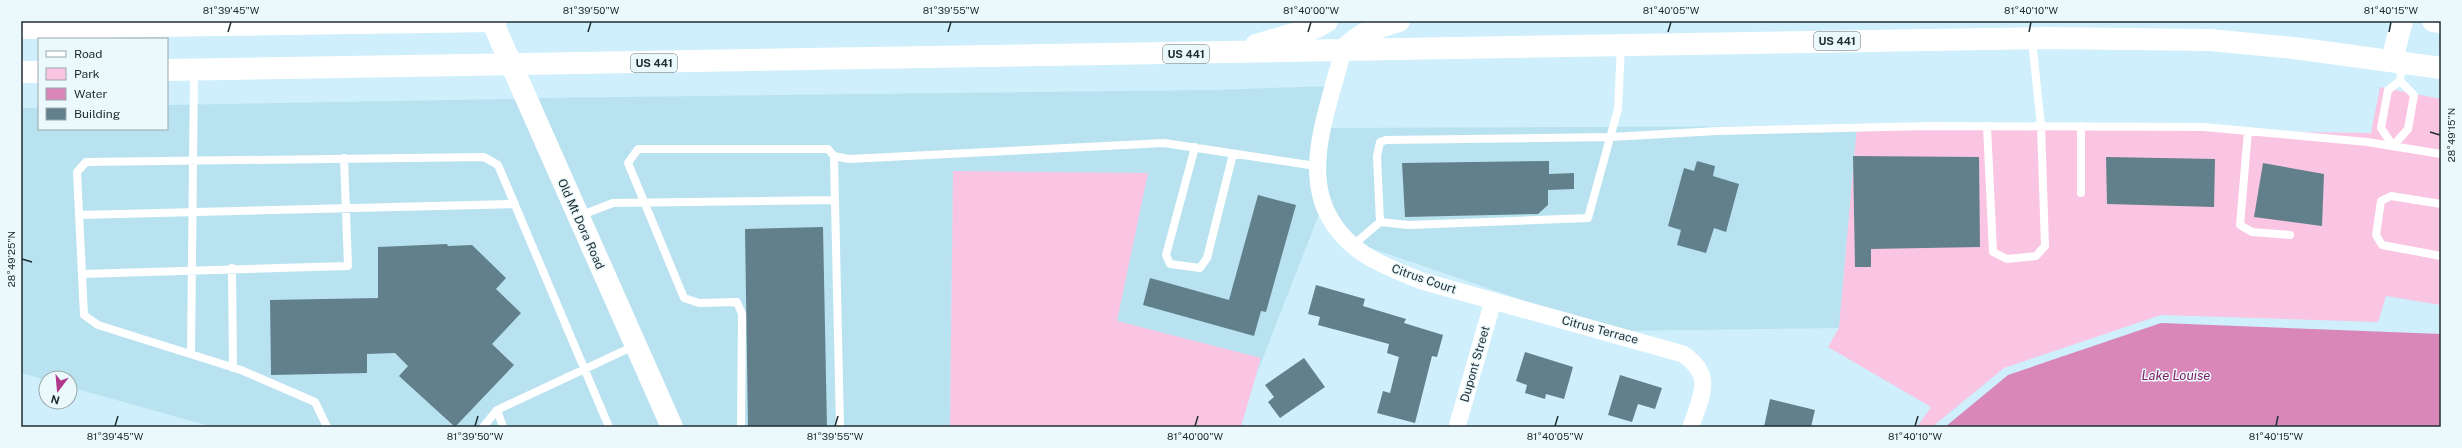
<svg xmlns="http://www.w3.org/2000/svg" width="2462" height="448" font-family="'Public Sans',sans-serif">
<rect width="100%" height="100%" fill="#ceeffb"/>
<!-- built -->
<path fill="#b9e2f0" d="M1335 86 1329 128 1857 126 1839 328 1613 331 1356 243 1326 196 1252 386 1261 358 1117 322 953 171 950 427H682L536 98 1212 90Z
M516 99 662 427H213L70 387V378H46V380L21 373V108H39V129H167V105Z"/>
<!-- green -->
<path fill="#fac4e3" d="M2380 87 2441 99V305L2386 296 2378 322 2161 315 2004 368 1932 427H1917L1931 407 1828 347 1839 328 1857 126 2371 133Z
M953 171 1148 173 1117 321 1261 358 1241 427H950Z"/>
<!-- water -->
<path fill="#d986b9" d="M2161 323 2441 334V427H1945L2008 375Z"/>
<!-- building -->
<path fill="#62808b" d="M1853 156 1979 157 1980 247 1871 249V267H1855Z
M2106 157 2215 159 2214 207 2107 204Z
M1549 161V174L1574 173V189L1548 190V205L1538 214 1405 217 1402 163Z
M1697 161 1715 166 1713 176 1739 184 1726 232 1714 228 1706 253 1677 245 1681 230 1668 226 1684 168 1694 171Z
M2263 163 2324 174 2322 226 2254 217Z
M1258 195 1296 205 1266 312 1261 311 1254 336 1143 305 1150 278 1229 300Z
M823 227 827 427H748L745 229Z
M447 244 448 246 472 245 506 278 496 289 521 313 492 344 514 365 455 427 399 376 408 366 395 353 367 354V373L271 375 270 300 378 298V247Z
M1316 285 1365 299 1363 306 1406 319 1404 323 1443 335 1437 357 1432 356 1415 423 1377 413 1383 391 1390 393 1399 357 1387 353 1389 344 1318 325 1320 317 1308 314Z
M1525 352 1573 367 1564 399 1546 394 1545 399 1525 393 1527 385 1516 381Z
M1304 358 1325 387 1280 418 1268 402 1274 397 1265 385Z
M1620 375 1662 388 1655 409 1638 404 1632 422 1608 415Z
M1770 399 1815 410 1811 427H1764Z"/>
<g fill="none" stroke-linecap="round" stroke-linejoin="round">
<!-- lane -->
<path stroke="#fff" stroke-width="8" d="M2400 81 2414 95 2408 129 2393 146 2381 128 2388 90 2400 81 2402 64
M1987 126 1993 252 2007 259 2036 256 2045 246 2041 126 2032 40
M2081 126V193
M2248 131 2240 225 2252 232 2290 235
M1195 147 1166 255 1170 264 1200 268 1207 258 1233 154
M834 156 840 427
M2441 204 2391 196 2381 201 2376 235 2382 245 2441 256
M79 215 515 204
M579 216 613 203 835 200
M1380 222 1377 156 1380 142 1386 140 1611 137 1717 131 1930 126 2204 127 2367 142 2441 154
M1353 245 1380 222 1409 225 1588 218 1618 109 1621 46
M232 268 233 368
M82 274 348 266 344 158
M191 354 194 71
M497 410 503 427
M327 427 315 402 241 370 98 325 84 315 77 172 86 162 484 157 498 165 609 427
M483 427 497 410 634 346
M741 427 742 314 737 302 699 303 684 298 628 163 638 149H828L834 156 849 159 1164 143 1316 166"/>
<!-- street -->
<path stroke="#fff" stroke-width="17" d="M1343 51C1325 122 1287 202 1364 254 1382 266 1402 273 1422 281L1683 354C1715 376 1701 395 1691 427
M1457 427 1493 301"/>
<!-- secondary -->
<path stroke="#fff" stroke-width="22" d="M492 21 672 427"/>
<!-- primary -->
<path stroke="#fff" stroke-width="22" d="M2433 21 2441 22
M21 28 496 21
M1256 45 1317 27 1327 21
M1343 51C1361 32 1375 28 1399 21
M2392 60 2402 21
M167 70 2042 38 2210 40 2294 48 2441 68
M21 72H39"/>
</g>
<!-- ticks -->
<path fill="none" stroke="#212e32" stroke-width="1.5" d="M228 32 231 22M588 32 591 22M948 32 951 22M1308 32 1311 22M1668 32 1671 22M2029 32 2031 22M2389 32 2391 22M2430 132 2440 135M22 259 32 262M115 426 118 416M475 426 478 416M835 426 838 416M1195 426 1198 416M1555 426 1558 416M1915 426 1918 416M2276 426 2278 416"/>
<g text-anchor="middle" stroke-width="3" stroke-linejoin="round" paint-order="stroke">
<!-- shield labels -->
<g fill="#ebf9fd" stroke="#5e6b6f" stroke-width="1">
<rect x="1814" y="32" width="46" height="18" rx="3"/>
<rect x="1163" y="45" width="46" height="18" rx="3"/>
<rect x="631" y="54" width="46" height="18" rx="3"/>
</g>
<g font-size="11" font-weight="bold" fill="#212e32">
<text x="1837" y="45">US 441</text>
<text x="1186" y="58">US 441</text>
<text x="654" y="67">US 441</text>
</g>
<!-- street labels -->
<g font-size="12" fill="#212e32" stroke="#ebf9fd">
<text transform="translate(581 224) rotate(66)" y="4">Old Mt Dora Road</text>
<text transform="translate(1424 279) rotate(19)" y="4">Citrus Court</text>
<text transform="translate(1600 330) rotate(15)" y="4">Citrus Terrace</text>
<text transform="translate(1475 364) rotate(-74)" y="4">Dupont Street</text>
</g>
<!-- water labels -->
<g font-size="13" font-style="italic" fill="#7c1b5f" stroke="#ebf9fd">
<text x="2176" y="380">Lake Louise</text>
</g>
</g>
<!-- border -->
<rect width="2462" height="448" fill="none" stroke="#ebf9fd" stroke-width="44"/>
<!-- legend -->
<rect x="38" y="38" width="130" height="92" fill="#ebf9fd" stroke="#9aa8ac"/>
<rect x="46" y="51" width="20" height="6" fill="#ffffff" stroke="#9aa8ac"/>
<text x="74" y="58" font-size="12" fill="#212e32">Road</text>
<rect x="46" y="68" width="20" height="12" fill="#fac4e3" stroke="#9aa8ac"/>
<text x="74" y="78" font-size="12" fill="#212e32">Park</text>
<rect x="46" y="88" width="20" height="12" fill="#d986b9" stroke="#9aa8ac"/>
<text x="74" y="98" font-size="12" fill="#212e32">Water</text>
<rect x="46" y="108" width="20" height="12" fill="#62808b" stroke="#9aa8ac"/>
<text x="74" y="118" font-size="12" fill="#212e32">Building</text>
<!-- north arrow -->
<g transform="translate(58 390) rotate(196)"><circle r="19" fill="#ebf9fd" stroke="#9aa8ac"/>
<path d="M0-3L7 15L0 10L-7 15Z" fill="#b2388c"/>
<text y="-6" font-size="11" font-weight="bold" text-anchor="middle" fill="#212e32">N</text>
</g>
<rect x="22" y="22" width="2418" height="404" fill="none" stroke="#212e32" stroke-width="1.5"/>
<g font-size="10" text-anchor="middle" fill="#212e32">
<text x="231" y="14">81°39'45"W</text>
<text x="591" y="14">81°39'50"W</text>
<text x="951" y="14">81°39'55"W</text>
<text x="1311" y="14">81°40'00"W</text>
<text x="1671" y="14">81°40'05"W</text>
<text x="2031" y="14">81°40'10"W</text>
<text x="2391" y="14">81°40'15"W</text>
<text transform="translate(2451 135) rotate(-90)" y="4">28°49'15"N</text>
<text transform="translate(11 259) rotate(-90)" y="4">28°49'25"N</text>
<text x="115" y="440">81°39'45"W</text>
<text x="475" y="440">81°39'50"W</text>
<text x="835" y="440">81°39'55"W</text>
<text x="1195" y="440">81°40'00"W</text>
<text x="1555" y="440">81°40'05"W</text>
<text x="1915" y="440">81°40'10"W</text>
<text x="2276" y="440">81°40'15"W</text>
</g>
</svg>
